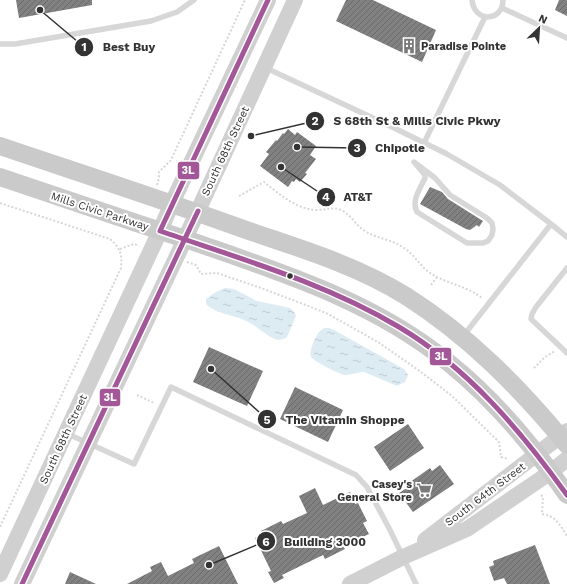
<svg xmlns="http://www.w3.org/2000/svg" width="567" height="584" font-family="'Work Sans',sans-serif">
<defs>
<pattern id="water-ripples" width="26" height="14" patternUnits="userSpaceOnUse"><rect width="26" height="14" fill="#ddebf3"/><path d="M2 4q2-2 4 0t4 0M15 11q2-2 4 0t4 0" fill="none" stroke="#becad1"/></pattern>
<pattern id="building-hatch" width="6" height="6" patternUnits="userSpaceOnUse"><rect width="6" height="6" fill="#818181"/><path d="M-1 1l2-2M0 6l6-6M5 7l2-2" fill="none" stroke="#6a6a6a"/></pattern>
</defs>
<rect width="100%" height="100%" fill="#fff"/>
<!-- water -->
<path fill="url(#water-ripples)" d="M225 288 234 289 257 301 290 308 294 312 296 316 287 337C284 339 282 340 278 340 268 338 256 325 246 321 233 314 217 315 206 304V299L216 292Z
M324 328H329L334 330 404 369 408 375 405 382 397 386 364 372C357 372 352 375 345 375 341 375 314 361 312 358 309 354 311 350 312 346 315 339 317 332 324 328Z"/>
<!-- building -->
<path fill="url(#building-hatch)" d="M16 0H92V5L19 18Z
M346 0H373L436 30 422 62 336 21Z
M559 0H567V16L555 10Z
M288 129 295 135 297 132 316 146 310 155 316 159 305 173 307 174 300 182 296 179 294 182 292 181 288 187 260 166 269 154 266 152 276 140 277 141 283 133 284 134Z
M430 187 442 192 448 199 483 221 479 227 477 225 470 230 466 229 420 204Z
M209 347 263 371 247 406 193 382Z
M295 387 343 410 328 442 280 419Z
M408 424 424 448 390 471 374 447Z
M440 465 454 484 413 512 399 493 407 488 406 485 430 468 432 471Z
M315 488 323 505 350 492 355 504 358 503 367 521 363 523 369 534 343 546 345 549 325 559 323 555 282 575 284 578 274 583 268 572 271 571 255 538 263 534 261 531 281 521 283 524 307 513 299 496Z
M535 545 550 584H507L504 578 494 581 489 567 494 565 493 561Z
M219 546 238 584H127L152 571 150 567 161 562 168 576 194 563 192 559Z
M70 572 96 584H65Z"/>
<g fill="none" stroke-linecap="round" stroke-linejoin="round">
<!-- path -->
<path stroke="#d6d6d6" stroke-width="2" stroke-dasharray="2 2" stroke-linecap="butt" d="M157 185 159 178V172L171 160 245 0
M239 196 264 182C279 194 296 209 316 210 326 210 334 206 343 211 352 216 356 226 365 231 377 239 392 239 404 248 414 254 420 266 430 273 447 284 465 285 482 298
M0 203 110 239C121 249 122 254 121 268L0 527
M120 249 134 244 139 246
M187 262 196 265 201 274 217 273 261 288 311 307 328 314 378 342 421 372 452 396 499 442 501 457 508 459
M431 285 437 277
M534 368 545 357 555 351
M137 395 154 403
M541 495 543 497 542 514C556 516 560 525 567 536"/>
<!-- lane -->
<path stroke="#d7d7d7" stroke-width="5.5" d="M472 0C474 23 503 22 503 0
M502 8 567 38
M0 44H15L151 21 177 12 194 0
M266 68 388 125 447 154 500 185 551 224 567 237
M424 143 485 17
M414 162 435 178 450 195 487 218 492 223 493 229 492 235 488 241 483 243H467L417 212C411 201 420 189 425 178V175Z
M567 268 536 307 532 314 531 319 567 353
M464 335 551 224
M68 434 134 464 171 387 356 475 367 487 390 530 416 584"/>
<!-- secondary -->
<path stroke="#d0d0d0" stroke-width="16" d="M425 540 567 431
M0 574 160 231 172 203 268 0
M22 584 185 239 295 0
M350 584 403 557 467 529 551 472 567 459"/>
<!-- primary -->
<path stroke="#cacaca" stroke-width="18" d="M0 146C83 174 166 201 249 231 302 249 358 266 406 296 469 336 520 388 567 445
M0 177C65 199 129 221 194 242 283 273 375 302 449 363 495 400 534 447 567 495"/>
<!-- bus-1 casing -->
<g stroke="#fff" stroke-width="8">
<path id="bus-1" d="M268 0 160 231C241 259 325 283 399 327 468 368 521 431 567 495
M22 584 198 211"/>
</g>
<!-- bus-1 -->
<use href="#bus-1" stroke="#a35798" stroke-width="5"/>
</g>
<!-- icons -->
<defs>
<g id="building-bare" transform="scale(1.2)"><path d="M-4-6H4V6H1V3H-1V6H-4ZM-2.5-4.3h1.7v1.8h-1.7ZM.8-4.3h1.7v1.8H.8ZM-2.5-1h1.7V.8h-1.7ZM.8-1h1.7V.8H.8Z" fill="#7a7a7a" stroke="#fff" stroke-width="2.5" paint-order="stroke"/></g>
<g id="supermarket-bare" transform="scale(1.2)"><path d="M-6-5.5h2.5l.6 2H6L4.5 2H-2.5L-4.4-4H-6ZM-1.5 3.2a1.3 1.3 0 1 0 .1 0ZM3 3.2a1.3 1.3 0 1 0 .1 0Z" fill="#7a7a7a" stroke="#fff" stroke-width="2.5" paint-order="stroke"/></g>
</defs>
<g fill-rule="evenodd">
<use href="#building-bare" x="409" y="46"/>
<use href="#supermarket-bare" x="424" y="490"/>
</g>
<!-- markers -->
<circle fill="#333" stroke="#fff" stroke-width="1.5" cx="290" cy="276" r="3.5"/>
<g text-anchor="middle" stroke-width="4" stroke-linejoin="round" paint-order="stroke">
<!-- poi labels -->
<g font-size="11" font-weight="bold" fill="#333" stroke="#fff" text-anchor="start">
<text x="421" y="50">Paradise Pointe</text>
<text x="412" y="488" text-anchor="end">Casey's<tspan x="412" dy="13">General Store</tspan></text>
</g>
<!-- street labels -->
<g font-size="11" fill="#333" stroke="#fff">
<text transform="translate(225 151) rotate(-65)" y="4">South 68th Street</text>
<text transform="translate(100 211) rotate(18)" y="4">Mills Civic Parkway</text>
<text transform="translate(63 439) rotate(-65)" y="4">South 68th Street</text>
<text transform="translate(485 494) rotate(-37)" y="4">South 64th Street</text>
</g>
</g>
<!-- callouts -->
<path fill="none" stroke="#333" stroke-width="1.5" d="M40 10L84 47M251 136L315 121M297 147L357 148M281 167L326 197M211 369L267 419M209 565L266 541"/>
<g fill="#333" stroke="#fff" stroke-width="1.5">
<circle cx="40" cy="10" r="4"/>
<circle cx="251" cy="136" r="4"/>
<circle cx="297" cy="147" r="4"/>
<circle cx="281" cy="167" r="4"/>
<circle cx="211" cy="369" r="4"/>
<circle cx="209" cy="565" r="4"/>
<circle cx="84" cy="47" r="10"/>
<circle cx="315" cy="121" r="10"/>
<circle cx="357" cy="148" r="10"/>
<circle cx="326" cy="197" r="10"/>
<circle cx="267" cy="419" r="10"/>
<circle cx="266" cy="541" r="10"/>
</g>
<g font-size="12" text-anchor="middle" font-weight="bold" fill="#fff">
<text x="84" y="51">1</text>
<text x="315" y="125">2</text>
<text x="357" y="152">3</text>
<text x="326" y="201">4</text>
<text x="267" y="424">5</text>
<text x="266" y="546">6</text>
</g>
<g font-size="12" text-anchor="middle" font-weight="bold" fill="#333" stroke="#fff" stroke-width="4" stroke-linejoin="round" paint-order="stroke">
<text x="129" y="51">Best Buy</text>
<text x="417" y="125">S 68th St &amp; Mills Civic Pkwy</text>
<text x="400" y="152">Chipotle</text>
<text x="358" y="201">AT&amp;T</text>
<text x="345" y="424">The Vitamin Shoppe</text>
<text x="325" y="546">Building 3000</text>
</g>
<g stroke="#fff" stroke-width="1.5">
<rect x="177" y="161" width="23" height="19" rx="4" fill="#a35798"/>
<rect x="429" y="347" width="23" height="19" rx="4" fill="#a35798"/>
<rect x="99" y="388" width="22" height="19" rx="4" fill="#a35798"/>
</g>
<g font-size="11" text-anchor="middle" font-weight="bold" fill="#fff">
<text x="188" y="174">3L</text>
<text x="441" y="360">3L</text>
<text x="110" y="401">3L</text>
</g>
<!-- north arrow -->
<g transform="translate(539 28) rotate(25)" stroke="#ffffff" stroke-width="3" paint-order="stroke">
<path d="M0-3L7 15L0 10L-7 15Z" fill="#333333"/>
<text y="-6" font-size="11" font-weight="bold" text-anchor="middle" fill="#333333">N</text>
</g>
</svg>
